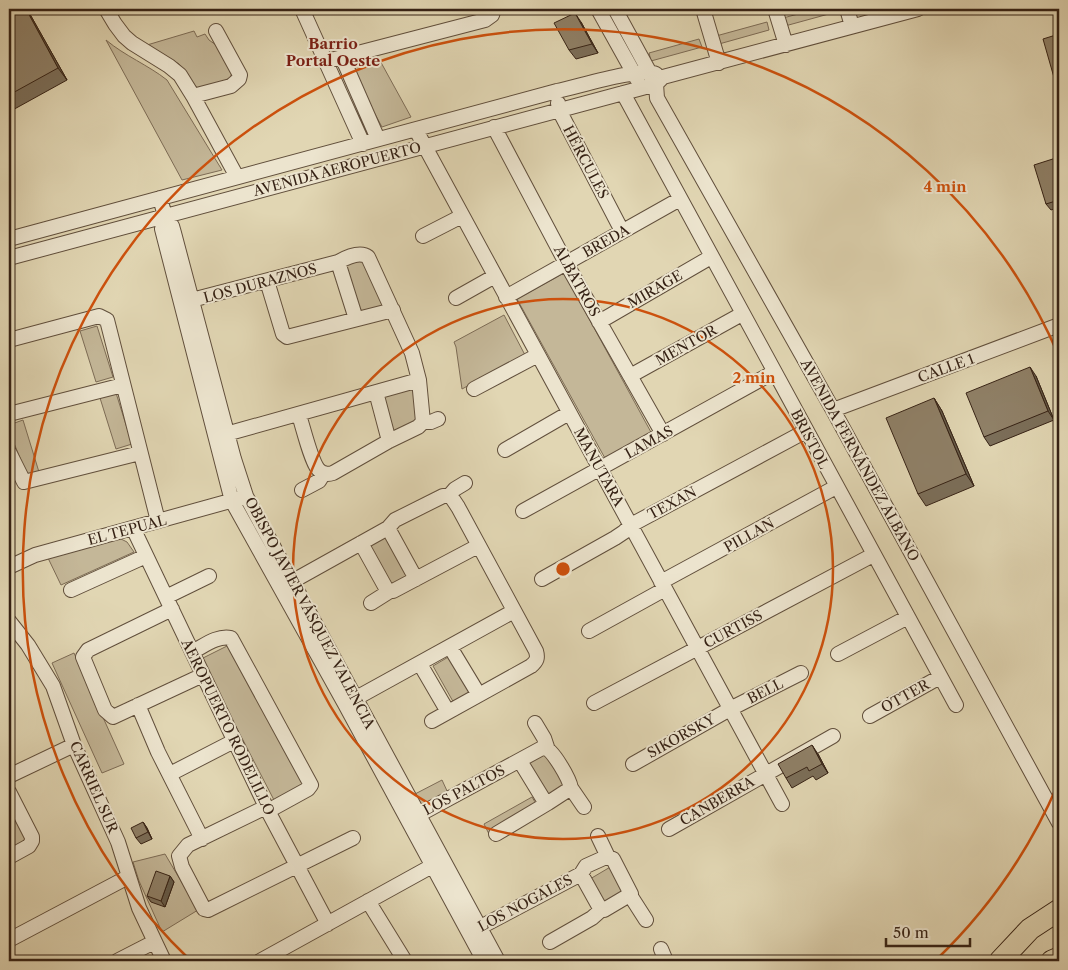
<svg xmlns="http://www.w3.org/2000/svg" width="1068" height="970" font-family="'Libre Caslon Text',serif">
<rect width="100%" height="100%" fill="#e1d6b3"/>
<filter id="stains"><feTurbulence type="fractalNoise" baseFrequency=".004" numOctaves="4"/><feColorMatrix values="0 0 0 0 .2 0 0 0 0 .09 0 0 0 0 .02 0 0 0 .5 -.17"/></filter>
<radialGradient id="worn" r=".72"><stop offset=".6" stop-color="#630" stop-opacity="0"/><stop offset="1" stop-color="#630" stop-opacity=".3"/></radialGradient>
<!-- green -->
<path fill="#c4b798" stroke="#7d6c56" d="M817 9H835L836 12 785 26 783 18Z
M767 22 769 30 719 44 716 36Z
M194 31 197 37 205 34 209 40 216 45 232 73 230 78 200 92 179 64 147 45Z
M699 39 702 47 651 61 649 53Z
M106 40C125 56 148 65 167 80L222 170 182 180Z
M378 57 411 117 382 127 349 66Z
M357 259 364 261 385 305 358 314 344 265Z
M564 273 652 434 606 460 517 299Z
M504 315 525 355 462 389 456 347 454 342Z
M97 326 113 377 96 382 80 331Z
M410 386 417 391 420 418 397 434 389 431 381 400 386 391Z
M116 393 132 444 116 449 100 398Z
M23 420 39 472 27 475 9 431V425Z
M386 534 409 576 397 583H391L369 543Z
M119 538 127 542 134 552 61 585 48 558Z
M231 644 304 784 274 800 201 659Z
M74 653 124 764 102 773 52 663Z
M450 656 474 695 455 705 433 666Z
M546 750 566 784 548 795 528 761Z
M442 780 448 793 422 807 415 794Z
M532 797 538 807 489 834 484 824Z
M9 800 26 840 11 852 9 849Z
M165 854 198 910 162 932 139 881 133 862Z
M612 866 627 893 604 905 590 879Z"/>
<g fill="none" stroke-linecap="round" stroke-linejoin="round">
<!-- minor casing -->
<g stroke="#614f3c" stroke-width="16">
<path id="minor" d="M106 9 115 24 124 36 132 43 169 66 180 75 193 96 237 177
M302 9 363 144
M598 9 637 79
M615 9 656 84 657 98 833 410 1059 823
M703 9 719 63
M775 9 786 45
M847 9 852 26
M342 57 378 139
M327 61 485 20 492 15 494 9
M623 93 956 705
M193 96 231 86 239 79 240 75 216 31
M558 103 559 110 622 231
M494 127 566 263 663 434
M416 130 782 804
M160 198 165 216 172 226 174 233 234 459 246 496 498 961
M165 216 162 229 232 501 345 704 484 961
M423 236 462 216
M9 239 557 91C578 87 638 67 656 74
M9 258 642 88 656 84 663 77 918 9
M338 262 356 319
M267 281 283 334 287 337 393 310
M506 297 680 199
M456 298 495 276
M184 302 338 262C347 257 360 251 368 257L412 353 419 380 423 422
M599 322 711 257
M9 340 99 316 107 320 158 521
M630 376 742 314
M474 389 538 355
M376 392 389 441
M833 410 1059 325
M9 414 123 385
M299 415C303 427 311 461 318 469 322 474 327 475 333 473L389 441 418 427 423 422
M423 422H431L438 419
M219 436 419 380
M505 450 569 413
M9 452 24 482 140 453
M302 490 319 481 324 473
M523 511 774 372
M133 528 268 811 328 924
M388 528 416 579
M361 543 387 590 393 591 478 546
M9 567 35 555 241 498
M542 579 615 538 624 532 631 525 806 431
M661 582 836 487
M284 586 388 528 395 520 443 496H449L455 489 465 483
M71 590 146 556
M166 597 209 576
M371 603 390 591
M172 609 88 650 83 657 105 710 113 717 203 675
M9 621 28 645 53 686 74 745 118 842 139 908 164 961
M589 631 665 589
M450 647 479 695
M192 652C204 646 217 635 231 638L311 785 308 789 268 811
M838 654 908 617
M420 664 448 712
M349 702 514 611
M594 703 873 555
M138 705 158 752 202 839
M870 716 940 677
M432 721 531 666C537 661 538 658 536 651L458 507 452 498 449 496
M535 723 544 738 547 747
M633 764 730 709 801 673
M170 774 234 741
M9 776 74 745
M571 788 584 807
M9 792 32 837V841L29 846 9 857
M266 807 188 845 179 856 182 867 204 909 208 910 353 838
M411 819 544 747C553 750 569 778 571 788L548 803 545 802 520 761
M669 829 833 736
M496 834 548 803
M598 836 608 857
M630 895 646 920
M368 901 405 961
M473 931 581 874 586 866 606 857 613 859 631 894 604 910H601L581 874
M9 940 128 877
M550 942 592 918 601 910
M661 949 666 961
M117 961 154 942
M260 961 432 866"/>
</g>
<!-- highway casing -->
<g stroke="#362215" stroke-width="23">
<path id="highway" d="M1000 961 1030 929 1059 910
M1052 961 1059 958"/>
</g>
<!-- minor -->
<use href="#minor" stroke="#ece4ce" stroke-width="14"/>
<!-- highway -->
<use href="#highway" stroke="#e1d6b3" stroke-width="21"/>
</g>
<!-- wall -->
<path fill="#7b6e59" stroke="#362215" d="M9 9H27L67 80 9 112Z
M581 22 598 53 576 59 569 50Z
M1059 157V207L1051 210 1046 204Z
M1036 376 1054 420 990 446 984 437Z
M934 398 942 411 974 486 926 506 918 494Z
M818 754 828 773 816 780 813 776 792 788 786 778Z
M143 822 147 828 152 839 141 844 136 838Z
M170 876 174 882 165 907 151 902 147 896Z"/>
<!-- shaded-wall -->
<path fill="#645a48" stroke="#362215" d="M26 9H27L67 80 58 68Z
M575 13 581 22 598 53 592 44Z
M1030 367 1036 376 1054 420 1048 411Z
M934 398 942 411 974 486 966 474Z
M812 745 818 754 828 773 822 764Z
M143 822 147 828 152 839 148 832Z
M170 876 174 882 165 907 161 901Z"/>
<!-- building -->
<path fill="#8f8067" stroke="#362215" d="M9 9H26L58 68 9 95Z
M575 13 592 44 569 50 554 23Z
M1059 34V95L1043 39Z
M1059 157V200L1046 204 1034 165Z
M1059 364V377L1055 366Z
M1030 367 1048 411 984 437 966 393Z
M934 398 966 474 918 494 886 418Z
M812 745 822 764 809 771 807 767 786 778 778 764Z
M143 822 148 832 136 838 131 828Z
M156 871 170 876 161 901 147 896Z"/>
<!-- distance rings -->
<g fill="none" stroke="#cd510d" stroke-width="2.5">
<circle cx="563" cy="569" r="270"/>
<path d="M1058 784A540 540 0 0 1 935 961M191 961A540 540 0 1 1 1058 354"/>
</g>
<g text-anchor="middle" stroke-width="4" stroke-linejoin="round" paint-order="stroke">
<!-- street labels -->
<g font-size="14" fill="#362215" stroke="#ece4ce">
<text transform="translate(586 162) rotate(62)" y="5">HÉRCULES</text>
<text transform="translate(337 169) rotate(-15)" y="5">AVENIDA AEROPUERTO</text>
<text transform="translate(606 241) rotate(-29)" y="5">BREDA</text>
<text transform="translate(577 281) rotate(61)" y="5">ALBATROS</text>
<text transform="translate(260 283) rotate(-15)" y="5">LOS DURAZNOS</text>
<text transform="translate(655 289) rotate(-30)" y="5">MIRAGE</text>
<text transform="translate(686 345) rotate(-29)" y="5">MENTOR</text>
<text transform="translate(946 368) rotate(-20)" y="5">CALLE 1</text>
<text transform="translate(810 439) rotate(62)" y="5">BRISTOL</text>
<text transform="translate(649 442) rotate(-29)" y="5">LAMAS</text>
<text transform="translate(860 460) rotate(61)" y="5">AVENIDA FERNÁNDEZ ALBANO</text>
<text transform="translate(599 467) rotate(61)" y="5">MANUTARA</text>
<text transform="translate(672 503) rotate(-28)" y="5">TEXAN</text>
<text transform="translate(127 530) rotate(-15)" y="5">EL TEPUAL</text>
<text transform="translate(749 535) rotate(-29)" y="5">PILLAN</text>
<text transform="translate(310 613) rotate(62)" y="5">OBISPO JAVIER VÁSQUEZ VALENCIA</text>
<text transform="translate(733 629) rotate(-28)" y="5">CURTISS</text>
<text transform="translate(765 691) rotate(-27)" y="5">BELL</text>
<text transform="translate(905 696) rotate(-29)" y="5">OTTER</text>
<text transform="translate(228 727) rotate(64)" y="5">AEROPUERTO RODELILLO</text>
<text transform="translate(681 736) rotate(-29)" y="5">SIKORSKY</text>
<text transform="translate(94 787) rotate(66)" y="5">CARRIEL SUR</text>
<text transform="translate(464 790) rotate(-28)" y="5">LOS PALTOS</text>
<text transform="translate(717 801) rotate(-30)" y="5">CANBERRA</text>
<text transform="translate(525 903) rotate(-28)" y="5">LOS NOGALES</text>
</g>
<!-- neighbourhood labels -->
<g font-size="15" font-weight="bold" fill="#7a1f14" stroke="#ece4ce">
<text x="333" y="49">Barrio<tspan x="333" dy="17">Portal Oeste</tspan></text>
</g>
</g>
<circle cx="563" cy="569" r="8" fill="#cd510d" stroke="#ece4ce" stroke-width="2.5"/>
<g font-size="15" text-anchor="middle" font-weight="bold" fill="#cd510d" stroke="#ece4ce" stroke-width="4" stroke-linejoin="round" paint-order="stroke">
<text x="945" y="192">4 min</text>
<text x="754" y="383">2 min</text>
</g>
<!-- margin -->
<rect width="1068" height="970" fill="none" stroke="#e1d6b3" stroke-width="30"/>
<rect x="10" y="10" width="1048" height="950" fill="none" stroke="#362215" stroke-width="2.5"/>
<rect x="15" y="15" width="1038" height="940" fill="none" stroke="#362215"/>
<!-- scale -->
<path d="M886 938v8h84v-8" fill="none" stroke="#362215" stroke-width="2.5"/>
<text x="893" y="938" font-size="15" fill="#362215" stroke="#ece4ce" stroke-width="4" paint-order="stroke">50 m</text>
<rect width="100%" height="100%" filter="url(#stains)"/>
<rect width="100%" height="100%" fill="url(#worn)"/>
</svg>
